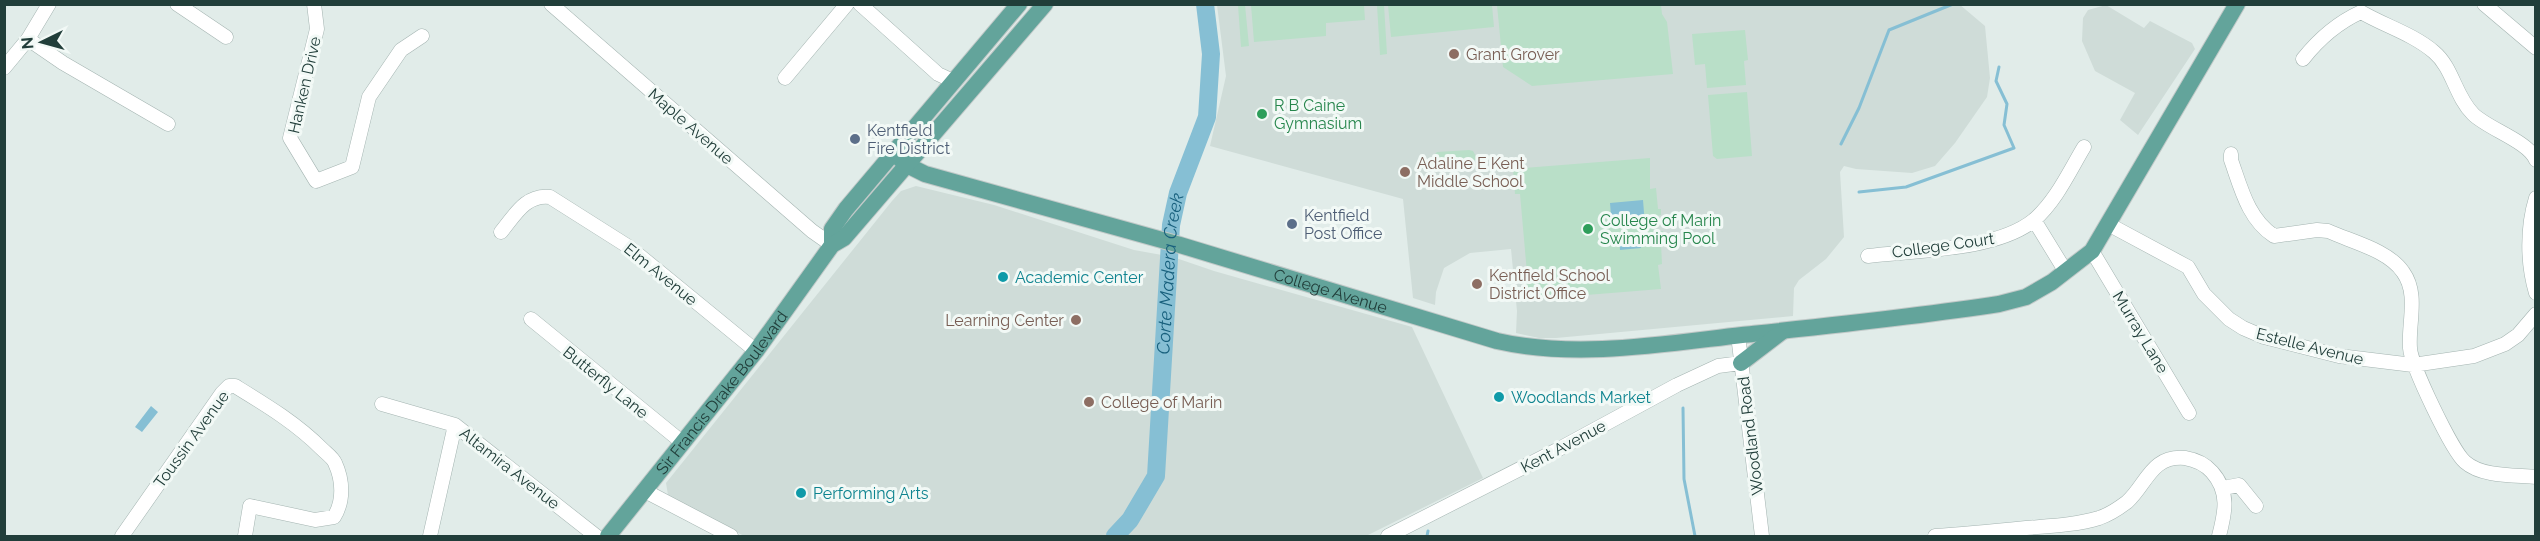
<svg xmlns="http://www.w3.org/2000/svg" width="2540" height="541" font-family="Raleway,sans-serif">
<rect width="100%" height="100%" fill="#e1ece9"/>
<!-- built -->
<path fill="#cfdcd8" d="M1959 4 1985 26 1990 78 1987 97 1955 143 1935 166 1912 173 1856 169 1844 166 1840 172 1844 237 1826 259 1799 280 1794 288 1793 316 1556 338H1539L1516 333 1517 311 1511 249 1470 253 1444 268 1436 292 1435 305 1413 298 1403 199 1210 146 1226 76 1217 5Z
M2106 5 2144 28 2150 21 2192 43 2195 49 2138 135 2120 120 2135 93 2095 71 2082 41 2083 18 2088 10Z
M916 186 994 205 1134 250 1173 257 1214 271 1412 327 1483 478 1366 536H744L668 495 666 483 807 307 892 201 901 191Z"/>
<!-- green -->
<path fill="#b9dfc8" d="M1238 5H1245L1249 46 1241 47Z
M1251 5H1364L1365 20 1326 23V36L1254 42Z
M1377 5H1384L1387 54 1380 55Z
M1388 5H1492L1494 27 1391 37Z
M1497 5H1661L1662 14 1667 22 1673 74 1532 86 1503 67Z
M1745 30 1748 60 1744 61 1746 85 1707 88 1705 64 1695 65 1692 34Z
M1747 92 1752 156 1717 159 1713 156 1708 95Z
M1469 150 1473 151 1478 160 1434 164V155L1437 152Z
M1650 158V189L1656 188 1658 209H1661V215L1657 216 1658 226 1653 227 1654 232 1663 231 1664 243 1661 244 1662 264 1658 265 1661 289 1524 300 1522 274 1527 273 1520 194H1515L1513 169Z"/>
<!-- water -->
<path fill="#86bfd4" d="M1643 200 1645 225 1612 228 1610 203Z
M1641 235V248L1620 250 1619 236Z
M151 406 158 412 142 432 135 427Z"/>
<g fill="none" stroke-linecap="round" stroke-linejoin="round">
<!-- stream -->
<path stroke="#86bfd4" stroke-width="3" d="M1841 144 1859 108 1889 30 1953 4
M1859 192 1906 187 2014 148 2004 125 2007 104 1996 81 1999 67
M1683 408 1684 479 1695 536
M1427 536 1428 531"/>
<!-- river -->
<path stroke="#86bfd4" stroke-width="18" id="s1" d="M1115 536 1130 520 1156 476 1171 225 1178 193 1207 117 1211 54 1205 4"/>
<!-- minor casing -->
<g stroke="#a4b4b1" stroke-width="15">
<path id="minor" d="M177 4 226 37
M314 4 317 29 290 138 316 181 352 167 369 97 401 50 422 36
M551 4 812 231 832 245
M860 4 938 74 953 81
M2484 4 2536 48
M2361 12C2385 26 2413 34 2434 52 2453 68 2455 96 2473 114 2488 129 2528 141 2536 160
M28 39 63 63 168 124
M2303 59C2318 40 2339 22 2361 12
M4 68 28 39 49 4
M785 78 847 4
M2231 154V160C2241 188 2248 219 2274 236L2317 230 2328 231C2352 242 2388 250 2403 272 2419 294 2408 323 2410 348 2411 365 2452 451 2465 462 2482 477 2514 475 2536 477
M2536 198C2527 227 2527 263 2536 293
M2034 220 2066 272
M2108 224 2188 267 2204 294 2229 319 2243 328 2264 337 2339 356 2413 365 2474 356 2505 344 2518 335 2536 314
M501 232C515 215 526 194 550 197L629 247 756 351
M2092 251 2189 413
M1868 256C1915 250 1996 251 2034 220 2056 201 2069 172 2084 147
M531 319 683 443
M1738 335 1762 536
M382 404 455 425 596 536
M2223 488 2239 485 2256 506
M645 491 731 536
M122 536 222 393 229 386H235C266 405 296 423 322 449 326 453 333 458 335 463 343 480 344 501 334 517L315 520 250 506 245 536
M430 536 455 425
M1388 536 1559 449 1677 385 1718 366 1741 363
M1935 536C1966 534 1996 531 2026 528 2050 526 2076 525 2099 518 2108 515 2119 508 2127 502 2147 484 2151 455 2185 458 2197 460 2205 464 2212 472 2230 492 2225 513 2219 536"/>
</g>
<!-- major casing -->
<g stroke="#c1c9c8" stroke-width="18">
<g id="major">
<path id="s2" d="M892 152 907 165 925 174 1180 245 1497 341C1576 359 1663 344 1742 335 1827 326 1914 317 1999 304L2026 297 2052 282 2092 251 2237 4"/>
<path d="M832 245V229L846 209 1019 4"/>
<path d="M1741 363 1783 331"/>
<path id="s3" d="M608 536 756 351 832 245 844 238 1045 4"/>
</g>
</g>
<!-- minor -->
<use href="#minor" stroke="#fff" stroke-width="14"/>
<!-- major -->
<use href="#major" stroke="#63a49b" stroke-width="16"/>
</g>
<!-- markers -->
<g fill="#8d6e63" stroke="#f2f9f6" stroke-width="2">
<circle cx="1454" cy="54" r="6"/>
<circle cx="1405" cy="172" r="6"/>
<circle cx="1477" cy="284" r="6"/>
<circle cx="1076" cy="320" r="6"/>
<circle cx="1089" cy="402" r="6"/>
</g>
<g fill="#2e9e5b" stroke="#f2f9f6" stroke-width="2">
<circle cx="1262" cy="114" r="6"/>
<circle cx="1588" cy="229" r="6"/>
</g>
<g fill="#5c6f8a" stroke="#f2f9f6" stroke-width="2">
<circle cx="855" cy="139" r="6"/>
<circle cx="1292" cy="224" r="6"/>
</g>
<g fill="#0f9aa8" stroke="#f2f9f6" stroke-width="2">
<circle cx="1003" cy="277" r="6"/>
<circle cx="1499" cy="397" r="6"/>
<circle cx="801" cy="493" r="6"/>
</g>
<g text-anchor="middle" stroke-width="6" stroke-linejoin="round" paint-order="stroke">
<!-- education labels -->
<g font-size="16" fill="#785e54" stroke="#f2f9f6" text-anchor="start">
<text x="1466" y="60">Grant Grover</text>
<text x="1417" y="169">Adaline E Kent<tspan x="1417" dy="18">Middle School</tspan></text>
<text x="1489" y="281">Kentfield School<tspan x="1489" dy="18">District Office</tspan></text>
<text x="1064" y="326" text-anchor="end">Learning Center</text>
<text x="1101" y="408">College of Marin</text>
</g>
<!-- street labels -->
<g font-size="16" fill="#213e3a" stroke="#f2f9f6">
<text transform="translate(304 85) rotate(-77)" y="6">Hanken Drive</text>
<text transform="translate(691 126) rotate(41)" y="6">Maple Avenue</text>
<text transform="translate(1943 245) rotate(-8)" y="6">College Court</text>
<text transform="translate(661 274) rotate(39)" y="6">Elm Avenue</text>
<text dy="6" stroke="none"><textPath href="#s2" startOffset="462">College Avenue</textPath></text>
<text transform="translate(2141 332) rotate(59)" y="6">Murray Lane</text>
<text transform="translate(2310 346) rotate(14)" y="6">Estelle Avenue</text>
<text transform="translate(606 382) rotate(39)" y="6">Butterfly Lane</text>
<text dy="6" stroke="none"><textPath href="#s3" startOffset="183">Sir Francis Drake Boulevard</textPath></text>
<text transform="translate(1750 436) rotate(-97)" y="6">Woodland Road</text>
<text transform="translate(191 439) rotate(-54)" y="6">Toussin Avenue</text>
<text transform="translate(1563 446) rotate(-28)" y="6">Kent Avenue</text>
<text transform="translate(510 468) rotate(38)" y="6">Altamira Avenue</text>
</g>
<!-- leisure labels -->
<g font-size="16" fill="#27864d" stroke="#f2f9f6" text-anchor="start">
<text x="1274" y="111">R B Caine<tspan x="1274" dy="18">Gymnasium</tspan></text>
<text x="1600" y="226">College of Marin<tspan x="1600" dy="18">Swimming Pool</tspan></text>
</g>
<!-- service labels -->
<g font-size="16" fill="#4e5e75" stroke="#f2f9f6" text-anchor="start">
<text x="867" y="136">Kentfield<tspan x="867" dy="18">Fire District</tspan></text>
<text x="1304" y="221">Kentfield<tspan x="1304" dy="18">Post Office</tspan></text>
</g>
<!-- culture labels -->
<g font-size="16" fill="#0d838f" stroke="#f2f9f6" text-anchor="start">
<text x="1015" y="283">Academic Center</text>
<text x="1511" y="403">Woodlands Market</text>
<text x="813" y="499">Performing Arts</text>
</g>
<!-- water labels -->
<g font-size="18" font-style="italic" fill="#18607d" stroke="#f2f9f6">
<text dy="6" stroke="none"><textPath href="#s1" startOffset="276">Corte Madera Creek</textPath></text>
</g>
</g>
<!-- border -->
<rect width="2540" height="541" fill="none" stroke="#213e3a" stroke-width="12"/>
<!-- north arrow -->
<g transform="translate(42 42) rotate(265)" stroke="#f2f9f6" stroke-width="4.5" paint-order="stroke">
<path d="M0-4.5L10 22L0 15L-10 22Z" fill="#213e3a"/>
<text y="-9" font-size="16" font-weight="bold" text-anchor="middle" fill="#213e3a">N</text>
</g>
</svg>
